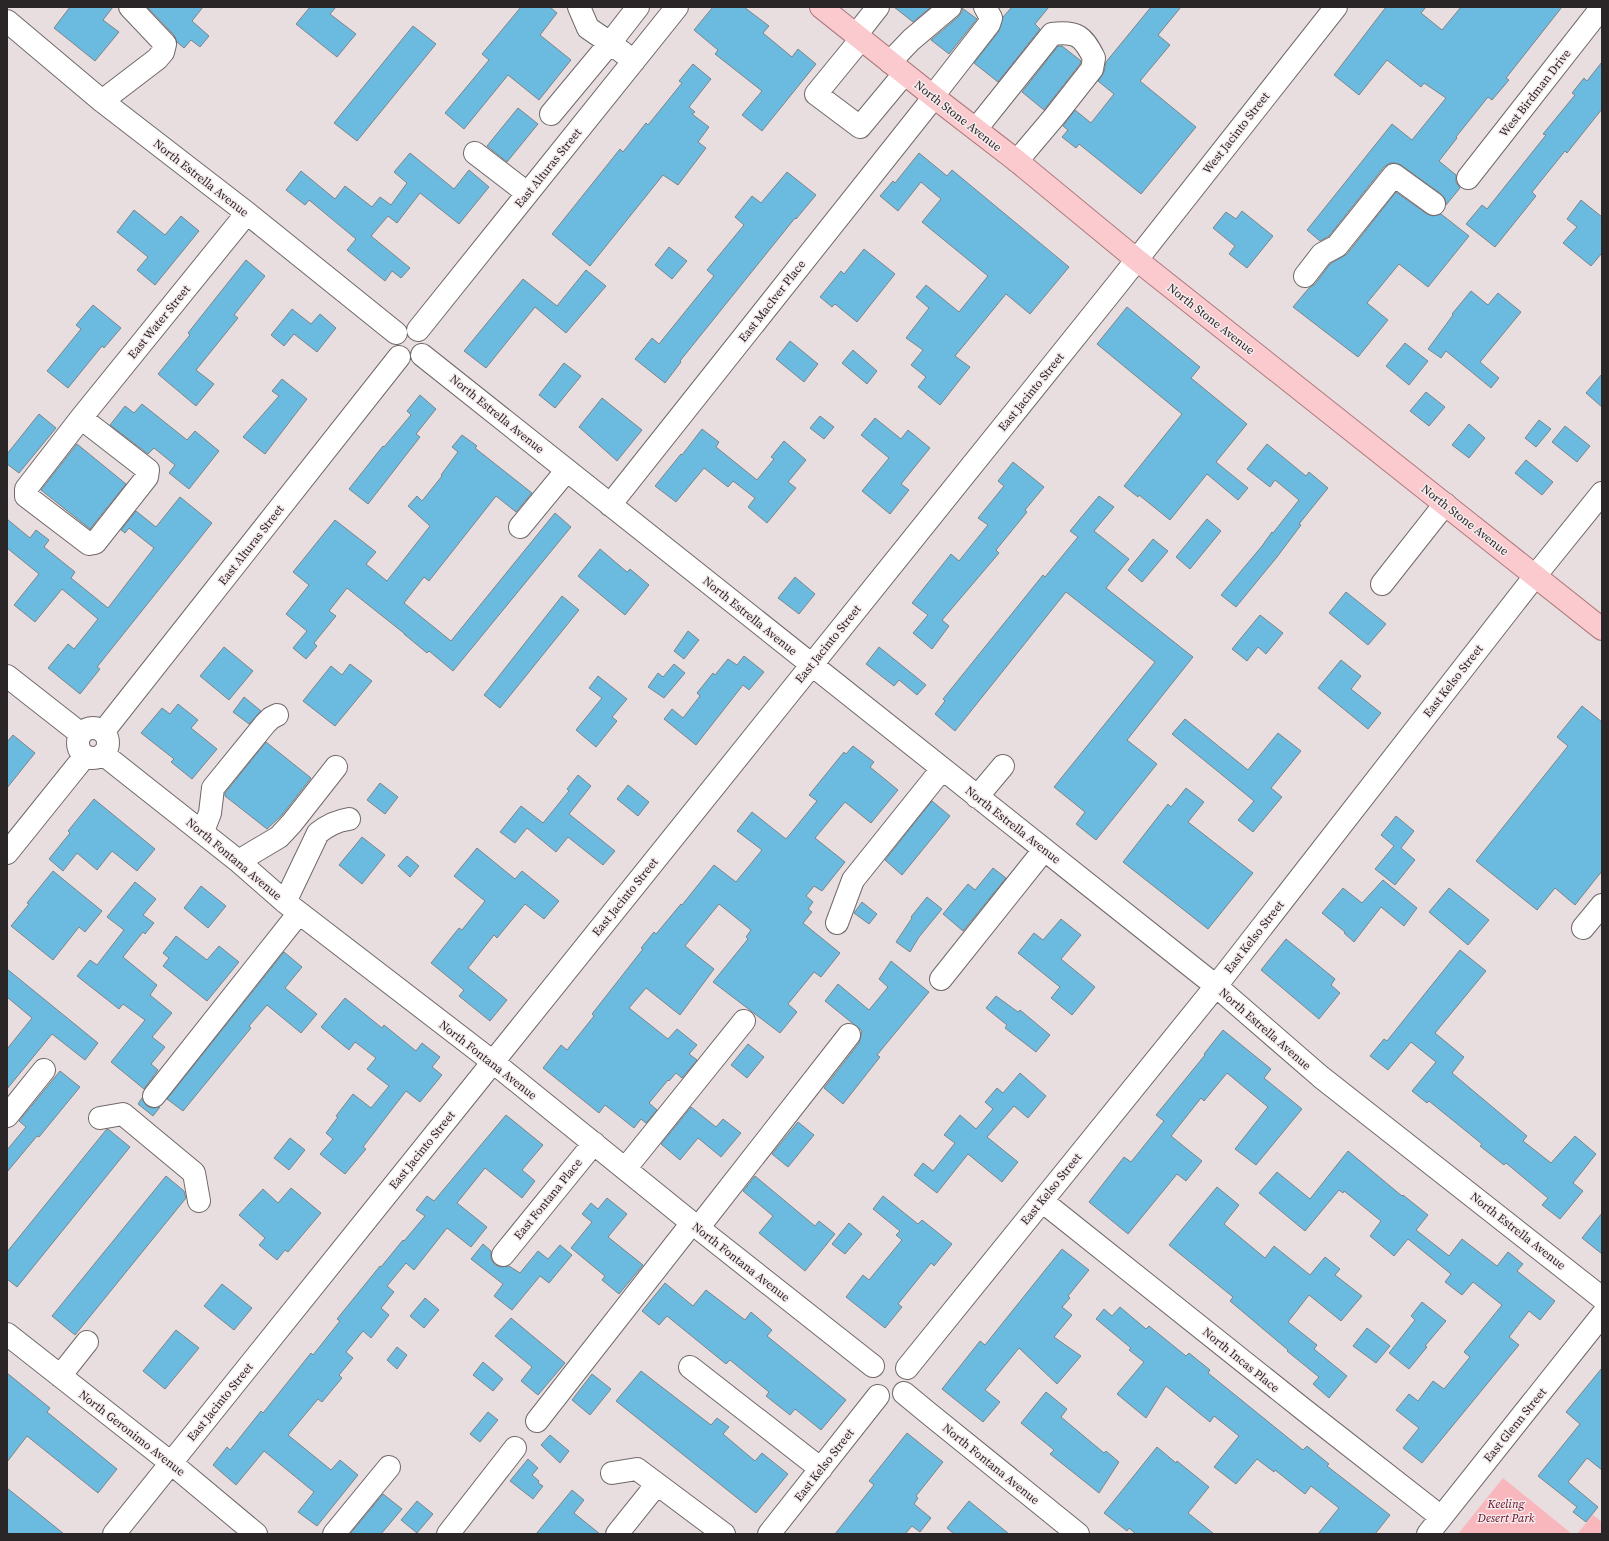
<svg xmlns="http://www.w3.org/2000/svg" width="1609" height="1541" font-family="'Source Serif 4',serif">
<rect width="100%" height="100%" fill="#e8dedf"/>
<!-- green -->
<path fill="#f7b7bc" d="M1503 1478 1572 1534H1458Z
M1593 1515 1602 1522V1534H1577Z"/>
<!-- building -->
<path fill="#6bbadf" stroke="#7e8589" d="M70 7H113L103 20 119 32 95 61 54 28Z
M147 7H203L192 21 209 36 200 47 191 40 184 48 177 42 174 35Z
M310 7H336L330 14 356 34 337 57 296 24Z
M521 7H550L557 13 540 35 571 60 539 100 508 75 464 129 445 113 489 60 482 54Z
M713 7H744L769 26 763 33 792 57 798 49 816 64 762 131 742 115 762 91 715 54 718 50 694 30Z
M894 7H931L913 22Z
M1012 7H1049L1035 24 1040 29 998 82 974 63 999 31 1003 17Z
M1151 7H1181L1158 35 1170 45 1140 81 1196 127 1141 194 1079 144 1076 148 1062 137 1068 130 1063 126 1075 110 1091 123 1114 94 1098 81 1104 72 1106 62Z
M1386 7H1426L1421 13 1442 30 1461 7H1562L1506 78 1509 80 1492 100 1488 97 1456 137 1457 138 1439 161 1456 175V182L1460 188 1446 205 1445 199 1441 194 1401 165 1396 163H1390L1384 167 1329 236 1320 241 1307 230 1392 124 1412 140 1446 98 1424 83 1421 87 1387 60 1359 95 1334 75Z
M962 8 977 19 949 54 931 40 958 17 962 12Z
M413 26 436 44 357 141 334 123Z
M1058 46H1062L1081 61 1080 64 1044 110 1022 92Z
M1602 62V109L1567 153 1565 151 1532 192 1536 196 1495 247 1466 224 1482 205 1487 209 1546 135 1543 134 1575 95 1572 93 1584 78 1587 81Z
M693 64 711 79 689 107 695 112 692 114 709 127 698 142 706 148 678 185 663 175 590 266 552 234 620 149 623 152 646 123 648 125 682 83 679 81Z
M518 108 538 124 507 162 487 146Z
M410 153 454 189 469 170 489 187 459 224 420 193 397 223 388 216 371 236 410 268 401 278 392 271 385 281 347 250 356 239 309 200 305 205 286 190 301 171 335 199 345 186 372 207 380 197 391 205 407 183 394 172Z
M919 153 947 176 952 170 1069 267 1030 314 1006 294 955 356 970 367 940 405 918 387 926 377 911 365 923 350 906 338 929 308 916 297 926 285 959 312 988 276 922 222 941 199 921 182 898 211 880 196 893 181 895 183Z
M787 172 816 195 796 219 795 218 680 361 681 362 665 383 635 359 652 338 659 344 714 276 707 270 744 225 735 217 752 196 761 203Z
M1396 192 1427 214 1433 216 1441 214 1469 236 1428 287 1399 264 1367 303 1388 320 1358 357 1293 307 1309 288 1315 284 1330 264 1347 254Z
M1581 200 1602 217V253L1591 266 1563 243 1577 227 1567 219Z
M134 210 165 235 181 216 199 231 155 285 137 270 148 257 117 232Z
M1242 211 1273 236 1247 268 1229 254 1235 246 1213 228 1226 212 1236 219Z
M669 247 687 261 672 279 655 265Z
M864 249 895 274 857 322 835 304 832 307 820 297 841 271 844 274Z
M246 260 265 276 234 315 238 318 196 370 214 384 196 406 158 374 190 335 188 333Z
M586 270 606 286 566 333 535 307 486 368 464 351 523 279 557 306Z
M1471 291 1488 305 1498 293 1521 312 1480 362 1499 378 1491 388 1446 351 1441 358 1428 349 1453 315 1452 314Z
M93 305 121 328 104 348 102 346 68 388 47 371 81 329 76 325Z
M1127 307 1200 367 1191 378 1247 424 1216 462 1248 488 1238 500 1207 474 1170 520 1139 495 1138 497 1124 486 1182 414 1097 344Z
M292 309 311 324 320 314 336 328 317 352 294 334 284 346 271 335Z
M790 341 818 364 804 382 776 359Z
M1405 343 1428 361 1409 385 1386 366Z
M853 350 877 371 867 384 842 363Z
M564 363 581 376 555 408 539 395Z
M1602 374V407L1586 393Z
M282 379 307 399 265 454 243 437 279 396 272 391Z
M1426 392 1445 407 1429 426 1410 411Z
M420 395 436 409 416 434 420 437 368 504 349 489 383 446 384 447 411 415 407 411Z
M602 398 642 430 617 461 579 427Z
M142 404 187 440 195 431 219 451 189 489 169 473 175 465 154 448 148 454 110 425 125 406 134 413Z
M39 414 56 428 19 473 7 464V454Z
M820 416 834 427 824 439 810 428Z
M875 418 901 439 908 430 930 448 901 484 909 490 890 514 862 491 889 458 861 435Z
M1539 420 1551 429 1536 447 1525 438Z
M1469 424 1485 438 1469 458 1452 445Z
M1565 426 1590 446 1577 462 1552 442Z
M702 429 719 442 716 447 757 480 774 459 771 457 784 441 806 460 788 482 796 488 767 523 748 507 755 498 733 481 728 487 704 468 676 502 655 486 681 454 682 455Z
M462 435 477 446 475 448 532 493 516 512 496 496 429 581 424 577 404 603 451 641 555 513 571 527 453 671 429 651 427 653 404 634H405L347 588 329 611 336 616 314 643 317 646 306 659 293 648 307 631 286 614 309 585 293 572 335 520 376 552 366 564 387 581 430 526 408 506 417 496 422 501 442 476 441 475 458 452 452 447Z
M77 444 126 484 90 529 41 490Z
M1267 444 1306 476 1309 472 1328 488 1299 524 1301 525 1277 557 1236 607 1221 595 1262 546 1272 532 1273 533 1299 500 1275 480 1270 487 1247 469Z
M1526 460 1553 482 1542 495 1515 473Z
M1013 462 1044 487 1025 510 1027 512 996 550 999 553 942 620 949 626 932 649 913 633 928 615 912 603 951 554 959 561 988 525 978 518 1004 486 998 481Z
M1099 496 1114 507 1094 531 1129 559 1106 588 1193 657 1127 740 1157 764 1096 840 1076 824 1085 812 1054 787 1155 662 1066 592 955 731 935 714 945 701 943 699 1043 575 1045 577 1078 537 1070 531Z
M180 497 212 523 97 667 100 669 80 694 48 668 68 644 74 649 98 619 62 589 35 622 14 605 39 574 7 548V519L30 538 36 530 49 540 44 547 75 572 71 578 108 608 154 548 129 528 125 533 121 530 136 511 156 527Z
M1207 519 1221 531 1190 569 1176 557Z
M1153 539 1168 551 1142 582 1128 570Z
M600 549 627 572 630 569 649 585 625 615 578 576Z
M795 577 815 594 799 614 778 598Z
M1346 592 1386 624 1368 645 1329 613Z
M562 596 579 610 500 708 484 695Z
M1260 615 1283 633 1266 654 1258 647 1247 661 1232 649Z
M688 631 699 640 684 659 674 651Z
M224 647 253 671 229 700 200 676Z
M879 647 926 685 917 695 899 680 894 686 866 664Z
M744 656 764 672 749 690 743 685 696 745 664 719 672 709 683 718 700 696 697 693 713 673 715 675 728 659 737 665Z
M1341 660 1361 676 1351 689 1381 713 1368 729 1318 688Z
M350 664 372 681 335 726 303 701 331 666 342 675Z
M674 664 685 673 664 698 648 687 658 673 663 677Z
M598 676 627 699 612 717 617 721 596 747 576 730 602 698 589 688Z
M244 697 261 711 249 724 233 712Z
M178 704 198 720 191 728 217 749 192 779 171 762 174 759 141 733 162 708 170 714Z
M1582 706 1602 722V871L1575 905 1555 888 1537 910 1476 861 1568 746 1557 737Z
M1185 719 1248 770 1278 733 1301 751 1271 788 1282 797 1253 832 1238 820 1254 801 1172 734Z
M13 735 35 753 7 788V742Z
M266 742 311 778 282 815 267 829 225 796V793Z
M853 746 874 762 870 767 898 790 871 823 845 802 815 838 845 862 822 891 814 886 806 896 813 902 808 909 812 912 803 923 840 953 821 977 814 972 788 1004 797 1012 780 1033 713 982 748 939 746 937 751 930 719 904 685 946 714 969 680 1015 646 988 629 1008 668 1039 677 1029 697 1045 689 1054 697 1060 682 1078 676 1073 669 1081 668 1080 649 1103 657 1110 646 1123 641 1119 634 1128 605 1105 599 1113 543 1068 561 1045 567 1050 594 1016 592 1014 643 949 641 948 654 932 656 934 681 904 682 905 714 865 736 882 762 850 737 831 752 812 786 839 817 801 809 795 844 752 846 754Z
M578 775 591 786 569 814 615 851 603 865 568 837 556 852 527 828 515 843 500 832 521 806 543 823 569 791 567 789Z
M380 783 398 797 385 814 367 800Z
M628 785 649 802 638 816 617 799Z
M1186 788 1204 802 1188 822 1253 873 1208 929 1123 862 1168 804 1171 807Z
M94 799 155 849 137 871 112 851 97 870 77 853 63 871 49 859 70 833 68 831Z
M932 801 950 816 902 875 885 860Z
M1396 816 1414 831 1401 848 1415 860 1395 885 1375 869 1394 846 1381 835Z
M362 837 385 855 362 884 339 865Z
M477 848 515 879 522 871 559 901 544 919 525 904 497 938 494 935 468 968 507 1000 490 1021 459 996 464 990 431 963 459 928 462 930 485 901 454 876Z
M407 856 419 866 410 877 398 866Z
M993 868 1006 878 963 931 943 914 968 884 975 890Z
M53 871 102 911 85 932 79 927 53 960 11 926 29 904 27 903Z
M1383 880 1417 908 1404 926 1381 907 1354 942 1344 933 1345 932 1322 913 1343 888 1362 903Z
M135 882 156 899 143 915 154 923 145 934 143 932 123 957 157 985 150 995 172 1013 152 1037 165 1047 151 1064 158 1070 144 1089 111 1062 145 1020 123 1004 119 1009 77 976 90 960 97 965 124 930 107 917Z
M201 886 226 906 208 928 184 908Z
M1449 888 1489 920 1468 945 1429 912Z
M927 897 942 909 919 937 910 952 896 942 912 918 911 917Z
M862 902 877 914 869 924 854 913Z
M1061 919 1081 935 1061 959 1095 987 1072 1015 1051 998 1060 987 1018 953 1034 933 1043 940Z
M176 936 207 960 219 946 239 962 207 1001 163 966 169 958 163 953Z
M1286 939 1335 979 1331 985 1340 993 1319 1019 1261 970Z
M1460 950 1486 971 1435 1033 1464 1057 1452 1073 1527 1136 1523 1141 1551 1163 1575 1136 1596 1154 1573 1183 1583 1191 1560 1219 1542 1205 1548 1198 1506 1163 1504 1165 1480 1146 1482 1144 1429 1101 1427 1103 1412 1091 1436 1062 1411 1042 1388 1070 1370 1056 1384 1039 1387 1041Z
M284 952 302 967 285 988 317 1014 301 1033 267 1005 249 1026 251 1028 183 1111 167 1099Z
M891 961 929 992 877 1055 880 1057 843 1104 824 1088 859 1043 862 1031 825 1001 838 984 869 1010 888 987 879 979Z
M7 969 98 1043 85 1060 52 1034 7 1089V1049L32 1018 7 997Z
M996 996 1018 1012 1020 1010 1050 1035 1036 1052 1005 1028 1007 1025 986 1008Z
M345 998 382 1028 384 1025 416 1051 422 1043 440 1057 432 1067 442 1075 420 1102 406 1091 363 1147 366 1149 345 1174 320 1154 333 1139 326 1133 338 1117 336 1116 353 1094 371 1108 389 1086 367 1069 376 1058 355 1042 349 1050 321 1027Z
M1223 1030 1271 1069 1264 1078 1302 1109 1256 1165 1235 1149 1268 1107 1227 1073 1204 1101 1201 1098 1171 1136 1202 1161 1186 1181 1177 1174 1128 1234 1089 1202 1124 1157 1131 1162 1164 1121 1156 1115 1205 1055 1204 1054Z
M748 1044 764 1057 747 1078 731 1065Z
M60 1071 80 1087 39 1137 37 1136 7 1172V1150L26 1127 19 1121Z
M1020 1073 1046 1096 1028 1118 1014 1106 987 1137 1018 1162 1002 1182 968 1154 937 1193 914 1175 923 1163 933 1171 955 1143 944 1135 960 1115 976 1129 993 1109 985 1102 997 1088 1003 1093Z
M142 1098 147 1106 153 1108 160 1107 153 1116 138 1104Z
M691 1107 716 1127 723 1119 741 1133 721 1157 698 1138 680 1160 661 1144Z
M506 1115 543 1145 522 1170 535 1181 522 1198 485 1168 457 1203 487 1227 471 1247 447 1228 414 1270 406 1263 387 1286 394 1292 381 1308 389 1315 371 1338 363 1331 346 1352 353 1358 339 1375 342 1378 322 1402 318 1399 288 1435 331 1470 340 1460 358 1475 317 1526 298 1512 314 1492 264 1451 236 1485 213 1465 227 1447 230 1450 261 1411 263 1413 311 1353 313 1355 340 1321 337 1319 380 1266 381 1267 403 1240 404 1241 425 1216 416 1210 427 1196 434 1201Z
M798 1122 814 1135 788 1167 772 1154Z
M108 1129 130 1147 17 1287 7 1279V1252L106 1130Z
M290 1138 305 1150 289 1170 274 1158Z
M1348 1151 1402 1196 1403 1195 1428 1215 1416 1230 1449 1256 1462 1239 1497 1266 1508 1252 1523 1264 1517 1271 1555 1301 1540 1320 1529 1311 1509 1337 1519 1345 1422 1463 1403 1448 1419 1428 1396 1410 1409 1394 1418 1401 1433 1381 1444 1389 1470 1357 1464 1352 1502 1305 1473 1282 1462 1295 1445 1282 1451 1274 1408 1239 1394 1256 1370 1236 1381 1221 1344 1191 1343 1193 1339 1190 1305 1231 1259 1193 1277 1172 1310 1199Z
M166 1176 184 1191 186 1198 75 1335 52 1316Z
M755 1176 815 1226 819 1221 835 1234 805 1271 759 1233 773 1216 743 1191Z
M1217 1187 1239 1205 1224 1224 1265 1258 1274 1246 1310 1275 1325 1257 1340 1269 1335 1275 1362 1296 1341 1321 1309 1295 1288 1322 1317 1345 1314 1349 1347 1376 1329 1398 1313 1384 1319 1377 1287 1351 1288 1350 1230 1301 1233 1297 1169 1245Z
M291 1188 321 1213 288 1252 285 1250 277 1260 259 1245 265 1238 239 1215 263 1189 278 1203Z
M883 1196 918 1224 922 1220 952 1244 934 1266 931 1263 898 1304 902 1307 885 1328 846 1297 863 1275 869 1280 902 1240 896 1235 900 1231 873 1209Z
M607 1198 627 1214 608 1237 643 1265 619 1294 602 1280 605 1276 571 1248 592 1222 582 1214 591 1203 598 1209Z
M1602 1213V1254L1582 1238Z
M849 1223 862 1234 845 1254 832 1244Z
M483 1244 491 1251V1259L495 1265 501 1267 509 1266 520 1273 538 1251 548 1259 560 1245 572 1255 549 1283 540 1276 512 1310 494 1296 503 1284 471 1259Z
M1062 1249 1089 1270 1068 1296 1070 1298 1062 1307 1072 1315 1054 1337 1081 1356 1057 1384 1019 1348 985 1390 1000 1402 983 1422 942 1389 980 1341 985 1345Z
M665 1283 693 1306 706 1290 745 1320 751 1312 772 1330 767 1336 846 1400 821 1430 795 1409 790 1415 766 1396 769 1392 730 1360 726 1364 667 1316 659 1325 642 1311Z
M222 1284 252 1308 234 1330 204 1306Z
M425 1298 439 1310 424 1328 410 1316Z
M1422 1302 1446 1321 1425 1346 1427 1347 1409 1369 1389 1353 1415 1320 1411 1316Z
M1120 1307 1146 1329 1149 1326 1186 1356 1189 1353 1210 1370 1208 1373 1303 1450 1307 1446 1329 1464 1327 1466 1390 1515 1375 1534H1318L1339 1508 1311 1486 1305 1494 1275 1470 1274 1472 1257 1459 1236 1484 1214 1467 1239 1436 1214 1416 1210 1422 1166 1386 1146 1418 1117 1394 1144 1362 1129 1350 1131 1348 1096 1319 1104 1309 1112 1316Z
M511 1318 565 1363 538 1395 521 1381 532 1367 495 1336Z
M1367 1328 1390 1346 1376 1363 1353 1346Z
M176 1330 199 1348 165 1389 143 1371Z
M397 1347 407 1355 397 1369 387 1360Z
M483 1362 503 1379 493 1391 473 1375Z
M1602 1368V1470L1587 1458 1568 1482 1598 1507 1586 1522 1573 1512 1577 1507 1538 1476 1580 1424 1566 1412Z
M641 1371 711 1425 717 1418 729 1427 723 1434 755 1461 762 1453 788 1474 756 1513 616 1401Z
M7 1373 50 1408 47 1412 117 1469 98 1493 27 1436 7 1462Z
M592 1374 611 1389 590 1415 572 1400Z
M1046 1392 1067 1409 1061 1417 1104 1453 1106 1451 1119 1462 1099 1493 1050 1454 1054 1450 1021 1423Z
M488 1412 498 1420 480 1442 470 1434Z
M907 1433 943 1462 916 1496 918 1498 914 1504 931 1518 920 1532 912 1526 905 1534H835L874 1485 869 1481Z
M550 1435 569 1451 560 1463 541 1445Z
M1157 1447 1176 1463 1177 1461 1209 1487 1188 1513 1214 1534H1136L1129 1528 1127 1531 1104 1513Z
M528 1459 538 1468 532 1475 539 1481 538 1483 543 1486 533 1499 510 1481Z
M7 1488 38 1513 64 1534H7Z
M572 1490 584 1500 574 1513 600 1534H536Z
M383 1494 402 1509 381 1534H350Z
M417 1501 433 1514 417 1533 401 1520Z
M969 1501 1009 1534H954L947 1528Z"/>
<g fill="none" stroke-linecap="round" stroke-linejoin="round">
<!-- minor casing -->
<g stroke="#716969" stroke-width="24">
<path id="minor" d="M579 7 588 28 610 43 638 7
M7 21 102 101 247 213 396 333
M856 35 878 7
M861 39 816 94 860 127 904 74
M890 62 911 40 950 7
M933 96 989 24 991 18 985 7
M102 101 157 59 163 52 165 44 130 7
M551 114 610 43 634 61
M976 129 1052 34C1077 31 1083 36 1094 58L1092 69 1055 116 1017 161
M475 153 527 193
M1468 178 1602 7
M1305 276 1322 254 1337 246 1394 175 1434 204
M418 330 677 7
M422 355 1216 986 1321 1077 1602 1298
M81 418 148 470 147 477 95 543 89 544 26 496V489L81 418 247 213
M610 505 934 97
M520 527 567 470
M1382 584 1445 504
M7 676 81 734
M78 743a15 15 0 1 1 30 0a15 15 0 1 1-30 0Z
M103 732 399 357
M103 754 237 860 285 902 493 1062 692 1223 873 1366
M977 797 1003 766
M200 831 205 826 210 813 213 788 265 724 271 718 277 715
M7 853 85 756
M241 863 247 856 279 837 292 823 336 767
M285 902 318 833C328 825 336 821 349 819
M837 923 853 880 942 769
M1583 928 1602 905
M941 979 1044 850
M154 1096 299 913
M7 1116 44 1070
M100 1118 123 1114 194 1173 199 1201
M625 1169 744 1021
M1042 1201 1303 1409 1441 1517
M698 1228 849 1035
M503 1255 594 1143
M7 1334 171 1463 256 1534
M690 1367 821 1469
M907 1368 1216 986 1535 576 1602 493
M60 1376 87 1342
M904 1393 927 1412 1078 1534
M537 1421 692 1223
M612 1473 637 1469 724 1534
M114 1534 1116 286 1336 7
M334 1534 389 1467
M448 1534 515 1448
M617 1534 657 1484
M769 1534 878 1396
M1428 1534 1602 1315"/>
</g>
<!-- major casing -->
<g stroke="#af7a7e" stroke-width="24">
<path id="major" d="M821 7 934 97 1017 161 1137 260 1602 629"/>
</g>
<!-- minor -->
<use href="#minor" stroke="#fff" stroke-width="22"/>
<!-- major -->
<use href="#major" stroke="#facace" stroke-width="22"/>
</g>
<g text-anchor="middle" stroke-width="3" stroke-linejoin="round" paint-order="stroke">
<!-- street labels -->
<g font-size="12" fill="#2a2627" stroke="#f5ebec">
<text transform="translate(1535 93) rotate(-52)" y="4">West Birdman Drive</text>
<text transform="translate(958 116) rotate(38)" y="4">North Stone Avenue</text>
<text transform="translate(1236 133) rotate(-52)" y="4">West Jacinto Street</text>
<text transform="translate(548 168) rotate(-51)" y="4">East Alturas Street</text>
<text transform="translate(201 178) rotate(38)" y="4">North Estrella Avenue</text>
<text transform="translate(772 301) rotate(-52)" y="4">East MacIver Place</text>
<text transform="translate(1211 319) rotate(38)" y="4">North Stone Avenue</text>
<text transform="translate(159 322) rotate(-51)" y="4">East Water Street</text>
<text transform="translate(1031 392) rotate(-51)" y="4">East Jacinto Street</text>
<text transform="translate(497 414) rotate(39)" y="4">North Estrella Avenue</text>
<text transform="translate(1465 520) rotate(38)" y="4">North Stone Avenue</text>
<text transform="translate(251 545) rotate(-52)" y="4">East Alturas Street</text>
<text transform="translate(750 616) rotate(39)" y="4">North Estrella Avenue</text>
<text transform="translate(828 644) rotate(-51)" y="4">East Jacinto Street</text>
<text transform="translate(1453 681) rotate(-52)" y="4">East Kelso Street</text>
<text transform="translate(1013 825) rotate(38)" y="4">North Estrella Avenue</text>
<text transform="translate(234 859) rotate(40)" y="4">North Fontana Avenue</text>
<text transform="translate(625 897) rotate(-51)" y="4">East Jacinto Street</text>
<text transform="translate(1254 937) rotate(-52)" y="4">East Kelso Street</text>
<text transform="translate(1265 1029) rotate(41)" y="4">North Estrella Avenue</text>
<text transform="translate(488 1060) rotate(38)" y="4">North Fontana Avenue</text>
<text transform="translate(422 1150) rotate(-51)" y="4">East Jacinto Street</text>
<text transform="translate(1051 1189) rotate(-51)" y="4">East Kelso Street</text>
<text transform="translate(548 1199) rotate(-51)" y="4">East Fontana Place</text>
<text transform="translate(1518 1231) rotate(38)" y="4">North Estrella Avenue</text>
<text transform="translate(741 1262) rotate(38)" y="4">North Fontana Avenue</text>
<text transform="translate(1241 1360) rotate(39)" y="4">North Incas Place</text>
<text transform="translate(220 1402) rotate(-51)" y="4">East Jacinto Street</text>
<text transform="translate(1515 1425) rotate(-51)" y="4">East Glenn Street</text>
<text transform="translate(132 1433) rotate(38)" y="4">North Geronimo Avenue</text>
<text transform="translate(991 1464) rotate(39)" y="4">North Fontana Avenue</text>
<text transform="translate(824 1465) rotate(-52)" y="4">East Kelso Street</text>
</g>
<!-- park labels -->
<g font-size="12" font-style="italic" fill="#680a22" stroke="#f5ebec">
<text x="1506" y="1508">Keeling<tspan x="1506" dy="14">Desert Park</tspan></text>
</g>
</g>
<!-- border -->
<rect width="1609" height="1541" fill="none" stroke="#2a2627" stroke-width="16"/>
</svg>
